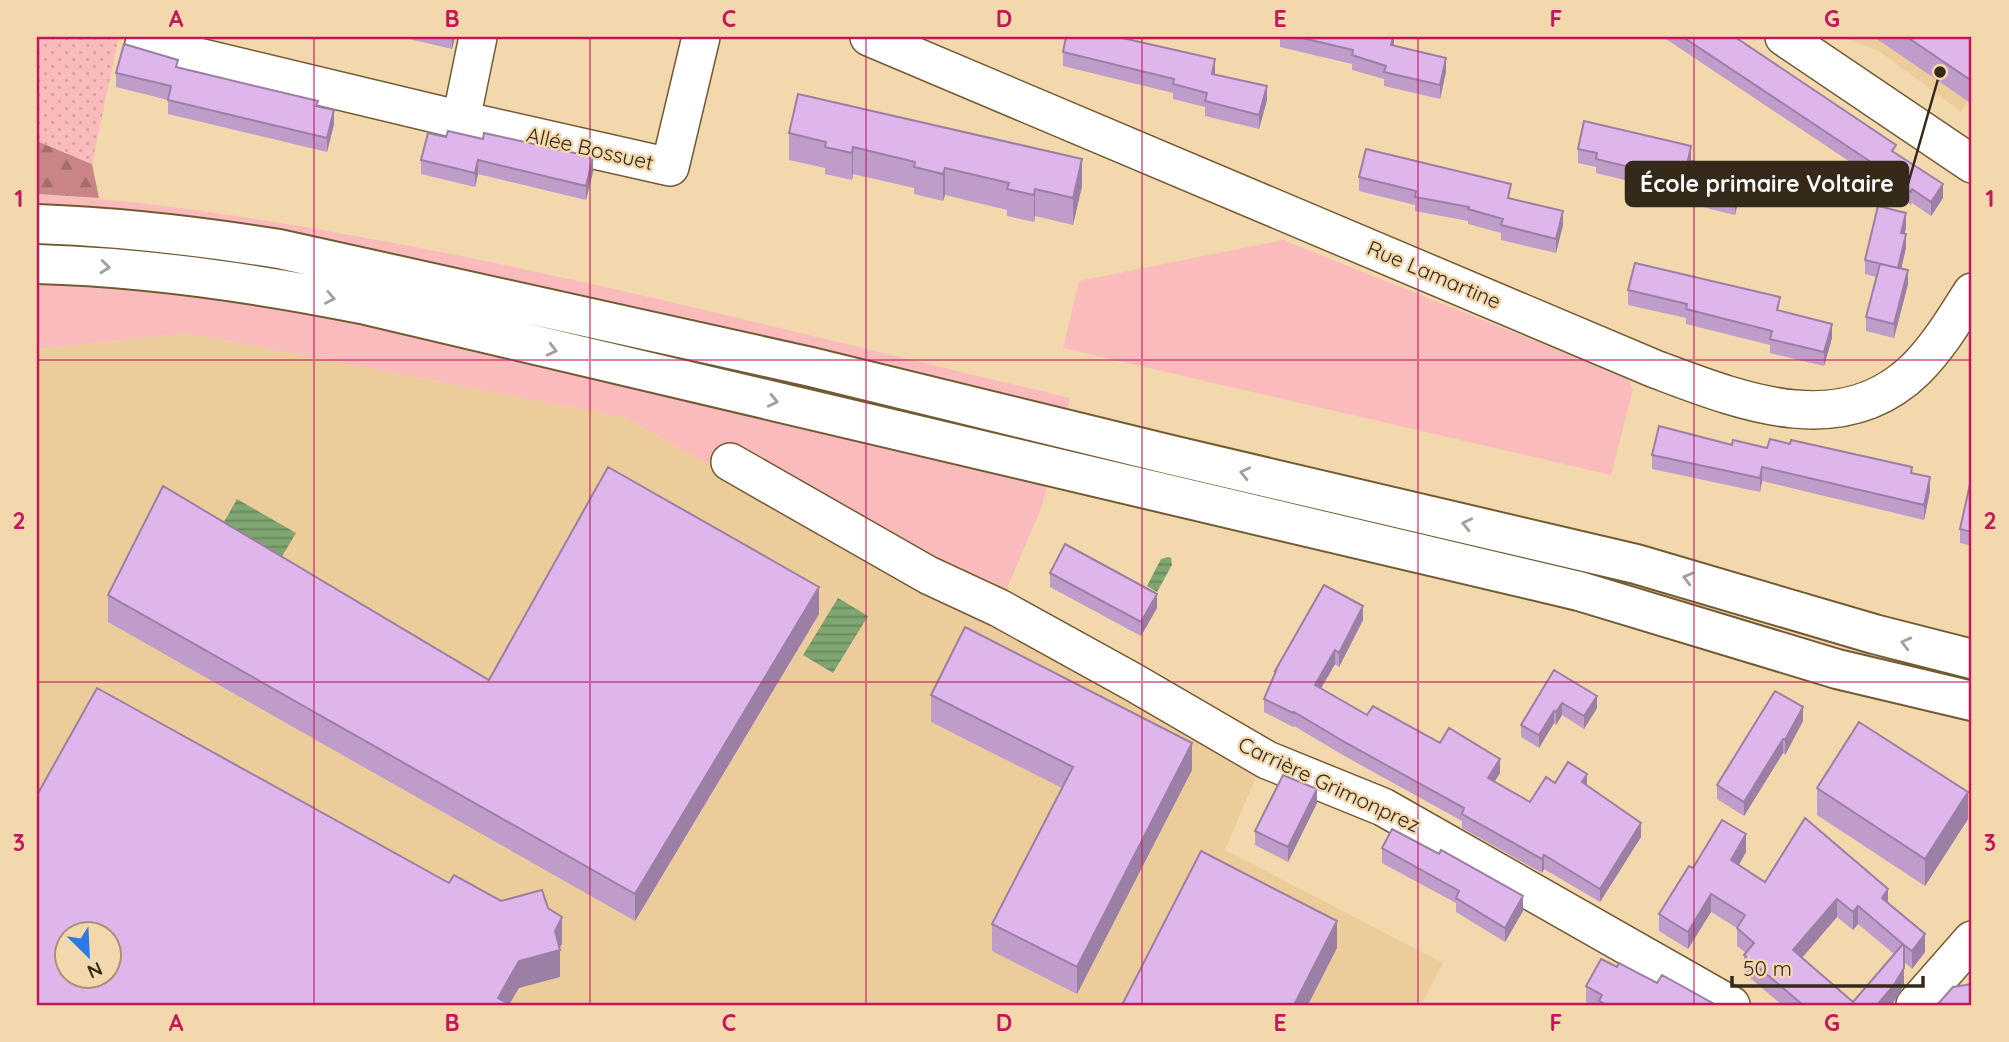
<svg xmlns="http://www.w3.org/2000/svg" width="2009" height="1042" font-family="Quicksand,sans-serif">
<defs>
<pattern id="forest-firs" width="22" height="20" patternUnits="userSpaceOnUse" patternTransform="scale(1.75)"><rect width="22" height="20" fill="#c88486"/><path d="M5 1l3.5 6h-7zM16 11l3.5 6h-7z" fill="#a36c6d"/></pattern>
<pattern id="park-dots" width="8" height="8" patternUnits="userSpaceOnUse" patternTransform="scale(1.75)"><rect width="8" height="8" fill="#fabbbc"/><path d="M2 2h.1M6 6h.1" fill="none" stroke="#d7a1a1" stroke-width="1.8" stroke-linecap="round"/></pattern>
<pattern id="water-rules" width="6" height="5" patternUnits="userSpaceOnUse" patternTransform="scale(1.75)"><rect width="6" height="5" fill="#7fa571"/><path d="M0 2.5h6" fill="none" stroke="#69875c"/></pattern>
</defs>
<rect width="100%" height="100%" fill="#f4d8ad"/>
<!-- built -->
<path fill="#edcc9b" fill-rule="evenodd" d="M1842 37H1972V94L1961 112 1879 51Z
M187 333 624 417 916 579 1265 756 1225 850 1443 963 1421 1005H37V349ZM66 934H108V976H66Z"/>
<!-- grass -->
<path fill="#fabbbc" d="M37 194C176 203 314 227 451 254 658 296 864 349 1070 398L1041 509 994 618 916 579 624 417 187 333 37 349Z
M1283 240 1628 378 1633 390 1611 475 1063 348 1079 281Z"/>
<!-- forest -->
<path fill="url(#forest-firs)" d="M37 141 92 164 99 198 37 194Z"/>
<!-- park -->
<path fill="url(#park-dots)" d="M37 37H104L118 40 92 164 37 141Z"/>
<!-- water -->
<path fill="url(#water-rules)" d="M237 499 296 533 278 563 220 529Z
M1168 557 1171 558 1172 565 1157 592 1147 586 1161 559Z
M838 598 868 616 833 673 803 655Z"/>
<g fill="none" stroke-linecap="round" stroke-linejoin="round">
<!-- minor casing -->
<g stroke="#725a33" stroke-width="40">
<path id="minor" d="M869 37 1655 369C1738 400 1841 443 1916 369 1938 347 1955 319 1972 292
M1784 37 1972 164
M144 44 461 120 670 167 701 37
M461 120 478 37
M730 462 928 575 999 608 1133 682 1267 760 1383 807 1731 1005
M1915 1005 1972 940"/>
</g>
<!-- major casing -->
<g stroke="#725a33" stroke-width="42">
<path id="major" d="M37 224C118 227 198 236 279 249L811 367 1171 455 1636 564 1874 634 1972 659
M37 264C148 267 257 283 366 305L1579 591 1837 669 1972 701"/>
</g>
<!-- minor -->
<use href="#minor" stroke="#fff" stroke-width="37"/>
<!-- major -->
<use href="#major" stroke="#fff" stroke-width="38"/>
</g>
<!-- wall -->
<path fill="#bf9dca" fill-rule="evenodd" d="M401 37H455L452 49Z
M1280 37H1394V46L1446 72 1440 99 1384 86V79L1352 70V64L1280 47Z
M1663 37H1735L1896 153 1943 198 1931 216 1912 203 1911 205 1880 182Z
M1874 37H1969L1972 39V104Z
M1063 52 1215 74 1267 100 1259 129 1205 116V107L1173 99V93L1063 66Z
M178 67 318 106 334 124 327 152 168 114V100L116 87V73Z
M428 133 593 172 586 200 478 174 475 187 421 174V160Z
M789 133 1082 186 1073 225 1035 216 1034 222 1007 216V210L945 195 943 201 914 194V188L853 174 852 180 825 174V168L789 160Z
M1578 149 1691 161 1742 187 1735 215 1682 202V194L1596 173V167L1578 163Z
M1359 177 1511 198 1563 225 1556 253 1501 240V233L1468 224V221L1415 211V205L1359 191Z
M1906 228 1904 234 1906 248 1901 269 1908 284 1894 338 1866 331V317L1876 277 1865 274V260Z
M1628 290 1780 311 1832 338 1824 366 1770 353V345L1686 324V318L1628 305Z
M1732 445 1767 448 1912 473 1930 492 1924 520 1762 481 1760 492 1652 469V455Z
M1972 475V546L1960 543V529Z
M1050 573 1157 608 1141 636 1050 587Z
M108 595 489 680 819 614 635 921 108 622Z
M1363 620 1339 667 1335 664 1321 688 1367 715 1440 743 1500 773 1494 782 1530 802 1555 783 1587 785 1641 837 1600 902 1544 869 1542 873 1462 828V821L1348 758 1294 726 1293 727 1264 712V699L1275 675V671Z
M1554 670 1597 708 1584 729 1562 715 1556 725 1554 723 1539 748 1521 737V725Z
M931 695 1192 770 1077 994 992 951V924L1062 788 931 722Z
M1803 721 1785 755 1783 753 1744 816 1717 799V785Z
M1817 788 1968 819 1925 886 1817 815Z
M1317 803 1288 862 1255 845V831Z
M1382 848 1523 911 1505 942 1456 912V903L1382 863Z
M1746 852 1739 865 1765 882 1888 904 1925 952 1912 969 1904 962V985L1892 1005H1782L1744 973V955L1746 953 1737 946V928L1711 912 1688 949 1659 931V914L1693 868ZM1837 917 1853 930 1858 924 1894 954 1853 1002 1802 958Z
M1617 967 1657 983 1716 1005H1593L1586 1002V986Z"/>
<!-- shaded-wall -->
<path fill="#9b7fa4" d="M452 37H455L452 49Z
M1393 37H1394V44L1391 59V45Z
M1446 58V72L1440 99V85Z
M1215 59V73L1212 88V74Z
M1267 86V100L1259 129V115Z
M334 110V124L327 152V138Z
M1691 146V160L1688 175V160Z
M853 147V174L852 180V153Z
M593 157V172L586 200V186Z
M1082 159V186L1073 225V198Z
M478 160V174L475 187V173Z
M945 168V195L943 201V174Z
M1742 173V187L1735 215V201Z
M1943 184V198L1931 216V202Z
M1035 189V216L1034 222V195Z
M1563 211V225L1556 253V239Z
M1906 213V228L1901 247V233Z
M1906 234V248L1898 282V268Z
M1908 270V284L1894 338V324Z
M1832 324V338L1824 366V352Z
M1762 467V481L1760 492V478Z
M1930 477V492L1924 520V505Z
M819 587V614L635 921V894Z
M1157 594V608L1141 636V622Z
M1363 606V620L1339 667V653Z
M1335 650V664L1315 699V685Z
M1597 696V708L1584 729V716Z
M1562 703V715L1556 725V712Z
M1803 707V721L1785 755V740Z
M1554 711V723L1539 748V735Z
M1783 739V753L1744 816V802Z
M1192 743V770L1077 994V967Z
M1500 759V773L1488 792V778Z
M1587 774V788L1582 782Z
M1317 789V803L1288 862V847Z
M1968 792V819L1925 886V859Z
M1641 823V837L1600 902V889Z
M1746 834V852L1731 878V860Z
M1544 855V869L1542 873V859Z
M1888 889V907L1882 898Z
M1711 894V912L1688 949V932Z
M1523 896V911L1505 942V928Z
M1837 899V917L1793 968V950Z
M1858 906V924L1853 930V912Z
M562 917V944L558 950H560V977L519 988 509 1005 498 998 519 961 555 931Z
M1337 921V948L1308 1005H1294Z
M1925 934V952L1912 969V951Z
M1904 968V985L1894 1002 1892 1005H1877Z"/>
<!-- building -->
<path fill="#deb6eb" stroke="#9b7fa4" stroke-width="2" fill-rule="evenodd" d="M1066 37H1118L1215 59 1212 74 1267 86 1259 115 1205 101 1207 93 1173 84 1174 79 1063 52Z
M1298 37H1393L1391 45 1446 58 1440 85 1384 72 1386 66 1352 55 1353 50Z
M1683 37H1735L1896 145 1892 151 1943 184 1931 202 1912 189 1911 192 1880 168Z
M1907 37H1969L1972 39V81Z
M124 44 178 60 176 67 318 101 316 106 334 110 327 138 168 100 171 86 116 73Z
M798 94 1082 159 1073 198 1035 189 1034 195 1007 189 1009 183 945 168 943 174 914 167 915 162 853 147 852 153 825 147 826 142 789 133Z
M1584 121 1691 146 1688 160 1742 173 1735 201 1682 188 1683 180 1596 159 1597 153 1578 149Z
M448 131 483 139 484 133 593 157 586 186 478 160 475 173 421 160 428 133 446 137Z
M1366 149 1511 184 1508 198 1563 211 1556 239 1501 225 1503 219 1468 209 1469 207 1415 197 1416 191 1359 177Z
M1878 206 1906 213 1901 233 1906 234 1898 268 1865 260Z
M1635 263 1780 297 1777 310 1832 324 1824 352 1770 339 1772 331 1686 309 1687 304 1628 290Z
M1880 264 1908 270 1894 324 1866 317Z
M1659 426 1732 445 1733 440 1767 448 1770 439 1790 444 1791 440 1912 467 1911 473 1930 477 1924 505 1762 467 1760 478 1652 455Z
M608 467 819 587 635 894 108 595 163 486 489 680Z
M1972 475V532L1960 529Z
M1065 544 1157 594 1141 622 1050 573Z
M1324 585 1363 606 1339 653 1335 650 1315 685 1367 715 1373 706 1440 743 1449 728 1500 759 1488 778 1530 802 1546 777 1555 783 1568 762 1587 774 1582 782 1641 823 1600 889 1544 855 1542 859 1462 814 1464 808 1348 744 1294 712 1293 713 1264 699 1276 671H1275Z
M965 627 1192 743 1077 967 992 924 1073 767 931 695Z
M1554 670 1597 696 1584 716 1562 703 1556 712 1554 711 1539 735 1521 725Z
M97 688 449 883 454 875 501 901 542 890 548 908 562 917 555 931 560 950 519 961 498 998 509 1004V1005H37V795ZM66 934H108V976H66Z
M1775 691 1803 707 1785 740 1783 739 1744 802 1717 785Z
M1859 722 1968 792 1925 859 1817 788Z
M1283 775 1317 789 1288 847 1255 831Z
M1805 818 1888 889 1882 898 1925 934 1912 951 1904 945V968L1894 985 1877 1005H1803L1744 955 1754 943 1737 928 1745 915 1711 894 1688 932 1659 914 1689 866 1693 868 1722 820 1746 834 1731 860 1765 882ZM1837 899 1853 912 1858 906 1903 944 1853 1002 1793 950Z
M1392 829 1439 854 1441 850 1523 896 1505 928 1456 898 1459 891 1382 848Z
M1201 851 1337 921 1294 1005H1122Z
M1601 959 1617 967 1619 963 1657 983 1662 975 1716 1005H1607L1599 1001 1602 995 1586 986Z
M1972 984V1005H1937L1953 987Z"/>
<!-- one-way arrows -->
<defs><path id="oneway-chevron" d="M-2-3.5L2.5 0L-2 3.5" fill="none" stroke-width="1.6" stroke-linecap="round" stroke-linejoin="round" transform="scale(1.75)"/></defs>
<g stroke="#a49f98">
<use href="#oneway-chevron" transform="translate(105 267) rotate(6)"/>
<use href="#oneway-chevron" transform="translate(330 298) rotate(11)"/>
<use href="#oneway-chevron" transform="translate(552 350) rotate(14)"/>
<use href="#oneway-chevron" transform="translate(773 401) rotate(13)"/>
<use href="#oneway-chevron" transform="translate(1245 473) rotate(-167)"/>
<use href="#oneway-chevron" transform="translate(1467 524) rotate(-167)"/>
<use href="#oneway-chevron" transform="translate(1688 578) rotate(-165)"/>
<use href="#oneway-chevron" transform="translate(1906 643) rotate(-166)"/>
</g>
<!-- grid -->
<path fill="none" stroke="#c2185b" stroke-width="2" stroke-opacity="0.55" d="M314 37V1005M590 37V1005M866 37V1005M1142 37V1005M1418 37V1005M1694 37V1005M37 360H1972M37 682H1972"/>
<g text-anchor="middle" stroke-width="5" stroke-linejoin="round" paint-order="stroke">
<!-- street labels -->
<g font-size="21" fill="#352a1a" stroke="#f4d8ad">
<text transform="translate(590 149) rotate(13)" y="7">Allée Bossuet</text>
<text transform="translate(1434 275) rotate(23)" y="7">Rue Lamartine</text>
<text transform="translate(1329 785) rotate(25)" y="7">Carrière Grimonprez</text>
</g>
</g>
<!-- callouts -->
<path fill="none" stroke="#352a1a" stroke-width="2.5" d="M1940 72L1908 184"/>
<circle fill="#352a1a" stroke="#f4d8ad" stroke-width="2.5" cx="1940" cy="72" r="7"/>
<rect fill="#352a1a" stroke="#352a1a" stroke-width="2.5" x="1626" y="162" width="282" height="44" rx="7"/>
<g font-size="23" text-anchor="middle" font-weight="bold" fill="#fff">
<text x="1767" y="192">École primaire Voltaire</text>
</g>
<!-- border -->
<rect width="2009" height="1042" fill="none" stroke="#f4d8ad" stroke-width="77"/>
<!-- north arrow -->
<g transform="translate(88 955) rotate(156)"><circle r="33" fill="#f4d8ad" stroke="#a89272" stroke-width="2"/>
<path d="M0-5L12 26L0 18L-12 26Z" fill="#2b7ae6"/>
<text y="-10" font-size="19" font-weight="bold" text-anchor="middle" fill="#352a1a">N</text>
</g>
<!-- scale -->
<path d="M1732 976v10h191v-10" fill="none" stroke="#352a1a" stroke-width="3.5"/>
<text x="1743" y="976" font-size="21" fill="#352a1a" stroke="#f4d8ad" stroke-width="5" paint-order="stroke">50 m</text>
<rect x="38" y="38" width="1932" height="966" fill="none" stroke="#c2185b" stroke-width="2.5"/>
<g font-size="23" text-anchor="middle" font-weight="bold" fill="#c2185b">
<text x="176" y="27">A</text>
<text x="452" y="27">B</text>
<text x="729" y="27">C</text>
<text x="1004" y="27">D</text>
<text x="1280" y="27">E</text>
<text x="1556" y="27">F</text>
<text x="1832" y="27">G</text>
<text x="19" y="207">1</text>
<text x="1990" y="207">1</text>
<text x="19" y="529">2</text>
<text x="1990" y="529">2</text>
<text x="19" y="851">3</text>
<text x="1990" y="851">3</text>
<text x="176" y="1031">A</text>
<text x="452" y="1031">B</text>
<text x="729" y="1031">C</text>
<text x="1004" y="1031">D</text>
<text x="1280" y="1031">E</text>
<text x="1556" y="1031">F</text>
<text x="1832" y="1031">G</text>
</g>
</svg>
